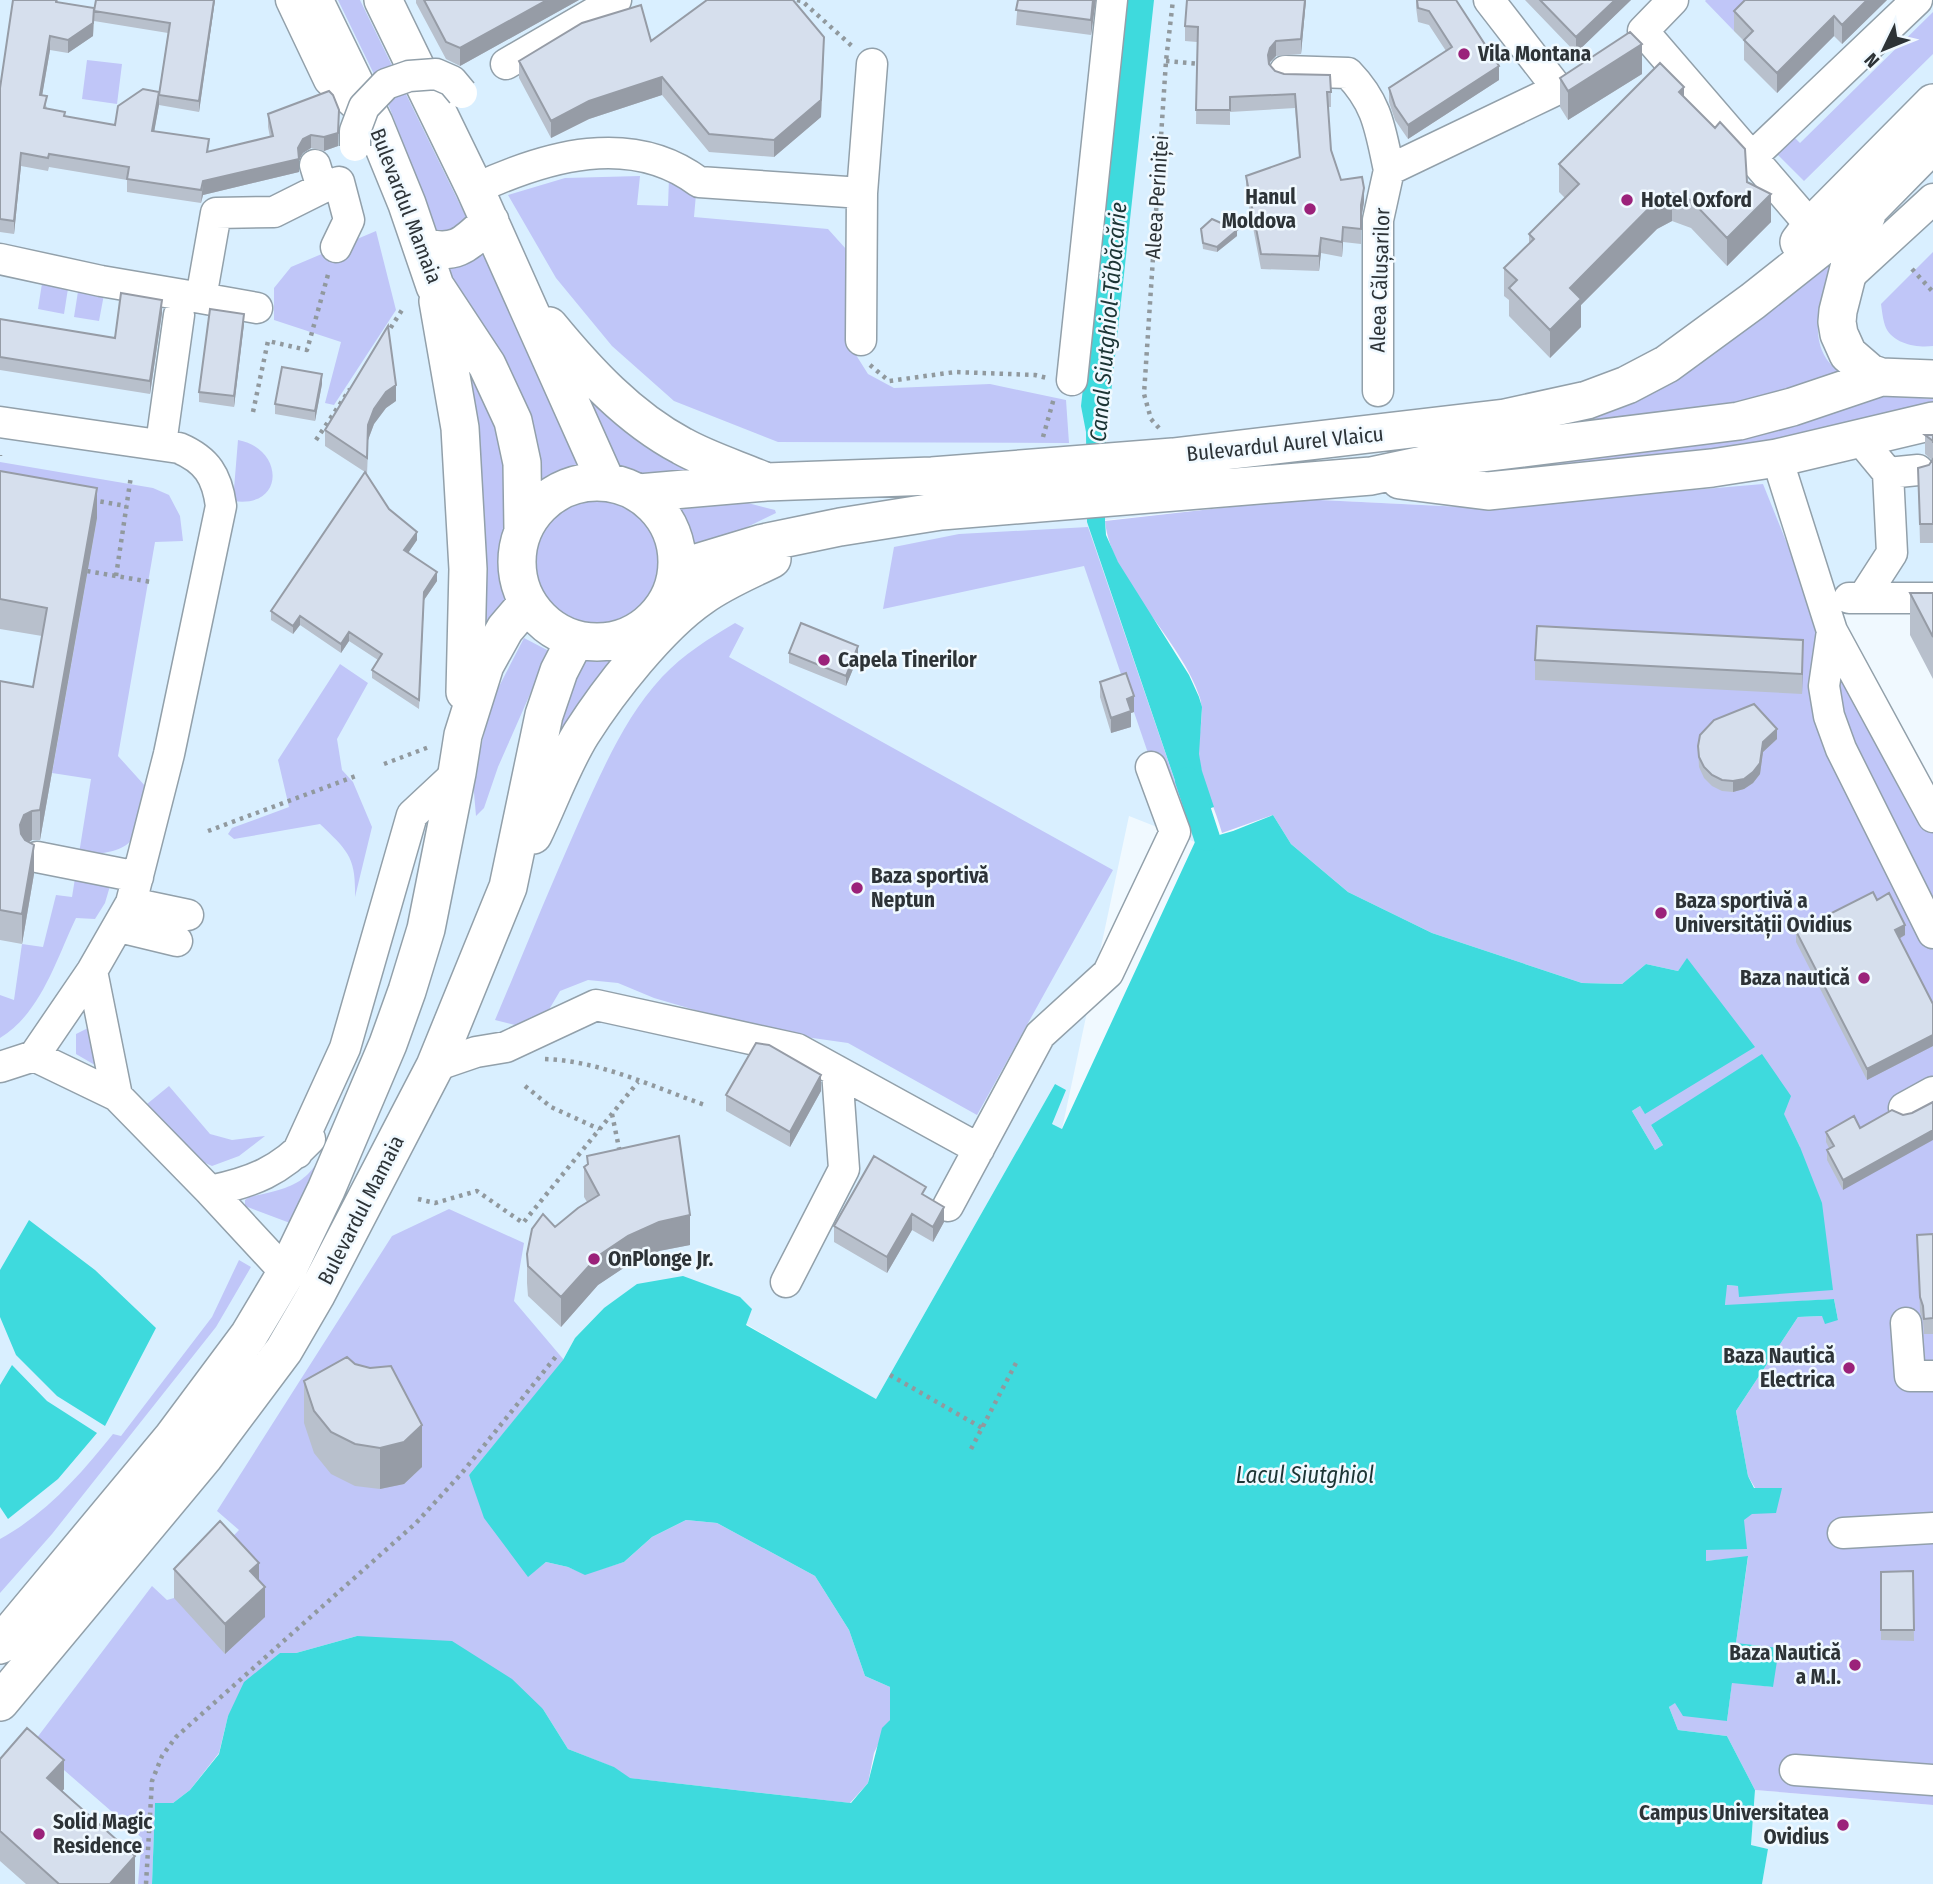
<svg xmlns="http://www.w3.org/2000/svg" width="1933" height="1884" font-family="'Fira Sans Condensed',sans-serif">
<rect width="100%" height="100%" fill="#f0f9ff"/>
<!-- built -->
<path fill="#d9efff" d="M0 0H1933V586L1813 607 1483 508 1300 499 1087 522 1195 842 1129 816 1062 1129 1052 1125 1055 1084 876 1399 746 1324 604 1308 575 1338 563 1360 155 1803 152 1884H0Z
M1755 1790 1933 1805V1884H1762L1768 1849 1751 1845Z"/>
<!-- green -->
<path fill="#c0c6f8" d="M338 0H360L469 223 440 239 387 101Z
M1706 0H1764L1734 31 1705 1Z
M1933 12V54L1804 181 1774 151 1791 134 1800 143Z
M87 60 122 64 117 104 82 99Z
M640 176 637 205 668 206 669 178 696 194 694 217 828 229 846 249 847 299 851 347 868 374 894 388 990 384 1066 400 1069 443 778 442 674 401 612 346 556 278 508 195 565 178Z
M376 231 396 310 334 405 325 403 341 342 274 320V288L291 267Z
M485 239 586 463 533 484 434 260Z
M1933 252V346C1917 348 1894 344 1886 328 1883 321 1882 311 1881 304Z
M1832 263C1821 297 1803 347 1840 372L1704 415 1502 431 1720 342Z
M43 277 69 282 64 314 38 309Z
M79 285 105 289 99 321 74 317Z
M453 341 491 411 507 451 503 552 506 598 503 612 486 641Z
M563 367 726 476 638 479 618 472Z
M1885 395 1933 399V402L1785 443 1495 475 1431 472Z
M238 440C284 448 286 509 233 501Z
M0 462 153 488 169 495 180 516 183 541 155 542 118 756 146 787C136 834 143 850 88 855L110 886 105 903 95 919 76 918C56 960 41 1013 0 1038V995L14 1000 22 944 43 947 56 895 72 897 91 779 52 773 97 518 0 500Z
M1763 484 1813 608 1933 833V1805L1755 1790 1727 1736 1678 1730 1669 1707 1675 1702 1727 1721 1732 1682 1773 1687 1736 1643 1748 1557 1706 1561V1550L1781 1488H1755L1748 1476 1736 1411 1798 1317 1822 1316 1838 1320 1834 1299 1725 1306 1726 1285 1739 1286V1296L1800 1147 1783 1113 1651 1125 1663 1145 1655 1150 1632 1111 1640 1106 1645 1113 1687 959 1678 971 1646 964 1622 984 1582 983 1432 933 1348 892 1291 844 1273 815 1222 833C1215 808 1202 782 1199 757 1197 737 1205 717 1200 698 1182 640 1111 582 1105 521L1300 499 1483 508Z
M534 561a62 62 0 1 1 124 0a62 62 0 1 1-124 0Z
M740 501 775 510 776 513 690 555 679 524 667 507Z
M1088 527 1187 816 1177 820 1149 756 1084 566 883 609 894 547 959 534Z
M727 575 541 773 580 652 626 646 672 603 688 577Z
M735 623 744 628 729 657 1113 870 977 1115 848 1043 770 1032 654 998 618 983 588 980 560 991 547 1013 535 1020 515 1025 495 1020C523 954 549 889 578 824 601 773 624 718 662 677 684 654 708 639 735 623Z
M524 638 549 651 498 767 484 808 476 816 473 781 492 700Z
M340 664 368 683 337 739 342 770 353 782 372 827 355 897C356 857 348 851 320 824L234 839 228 834 232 828 289 807 278 760Z
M90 1027 100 1068 76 1054V1034Z
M169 1086 210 1134 232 1140 265 1136 239 1156 212 1166 194 1158 147 1104Z
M337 1132 290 1223 245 1206V1200L249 1197C307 1185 306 1181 337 1132Z
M449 1209 524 1243 514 1301 564 1360 469 1475 528 1576 546 1562 568 1567 585 1574 624 1562 652 1537 686 1520 717 1523 815 1576 849 1630 865 1676 890 1687V1720L874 1753 868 1783 850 1803 629 1778 613 1767 568 1749 543 1709 357 1636 296 1653H280L228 1716 219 1753 190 1790 173 1803H155L152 1884H138L142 1838 33 1743 152 1586 167 1600 174 1598 239 1530 217 1511 392 1236Z
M239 1260 251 1267 216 1327 52 1534 0 1593V1539C46 1514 81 1474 113 1434L121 1436 212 1317Z"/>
<!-- water -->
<path fill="#3edadd" d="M1126 0H1154L1106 439 1105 521 1106 535 1118 562 1189 675 1199 697 1202 707 1199 754 1202 771 1214 807 1187 816 1087 522 1086 432 1081 406Z
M1273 815 1291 844 1348 892 1432 933 1582 983 1622 984 1646 964 1678 971 1687 958 1755 1047 1645 1114 1640 1106 1632 1111 1655 1150 1663 1145 1651 1125 1762 1054 1791 1096 1784 1114 1800 1147 1822 1203 1833 1290 1739 1297 1738 1286 1727 1285 1725 1305 1834 1299 1838 1320 1825 1324 1822 1316 1798 1317 1736 1411 1748 1476 1754 1488H1782L1776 1513 1752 1514 1744 1520 1747 1549 1706 1550V1561L1748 1556 1736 1643 1779 1648 1773 1687 1732 1683 1727 1721 1683 1716 1675 1703 1669 1707 1678 1730 1727 1736 1755 1790 1751 1845 1768 1849 1762 1884H152L155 1803H173L190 1790 219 1754 228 1716 244 1682 280 1653H296L357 1636 452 1641 512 1679 543 1709 568 1749 614 1767 630 1778 851 1803 868 1783 882 1728 890 1720V1687L865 1676 849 1630 815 1576 717 1523 686 1520 652 1537 624 1562 585 1575 568 1567 546 1562 528 1577 484 1518 469 1475 563 1360 575 1338 604 1308 637 1284 683 1276 740 1297 752 1309 746 1325 876 1399 1055 1084 1066 1090 1052 1124 1062 1129 1195 842 1233 831Z
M29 1220 95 1270 156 1328 105 1426 57 1396 16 1355 0 1317V1270Z
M12 1365 47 1401 97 1433 58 1479 8 1519 0 1507V1385Z"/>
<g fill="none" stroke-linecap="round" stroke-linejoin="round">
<!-- canal -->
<path stroke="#3edadd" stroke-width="26" d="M1188 780 1207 838"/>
<!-- minor casing -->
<g stroke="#92a0aa" stroke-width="33">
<path id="minor" d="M291 0 329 80 364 113
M1673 0 1643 31 1811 226
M506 64 616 0
M1285 71 1348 73C1378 104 1380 129 1389 170
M1752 157 1917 0
M322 188 339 182 349 220 336 247
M475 189C546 156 631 131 699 182L862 193
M0 259 101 281 201 298 216 213 274 212 322 188 315 165
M1846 279 1933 199
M201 298 257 308
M861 340 862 193 872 64
M1072 380 1112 0
M1378 391V220L1389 170 1558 89 1489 0
M0 422 179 448C207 460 217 476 221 506L169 754 131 903 92 971 34 1056 0 1067
M1859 438 1888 473 1918 470
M161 444 179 315
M1777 458 1832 631 1933 817
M1849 598H1933
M1863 598 1892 553 1888 473
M1832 631 1824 686 1829 716 1841 749 1933 933
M37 857 138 877
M131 903 188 915
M119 927 177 941
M92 971 117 1096
M34 1056 117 1096 210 1191 286 1273
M435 1066 476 1052 506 1047 596 1005 797 1049 979 1149
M1904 1108 1933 1092
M297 1153 345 1048 412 815 457 773
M210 1191C253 1182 280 1171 310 1139
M948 1206 1040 1035 1108 973 1175 832 1151 767
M786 1282 844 1169 837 1071
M1906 1323 1910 1376H1933
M1843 1533 1933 1528
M1795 1770 1933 1780"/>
</g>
<!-- major casing -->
<g stroke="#92a0aa" stroke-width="40">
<path id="major" d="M314 0 374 123 407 204 435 286 487 365 513 421 522 463 523 530
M383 0 475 189 606 482
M1933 144 1869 209 1854 248 1838 311 1837 322 1839 334 1848 354 1870 373 1881 377 1933 379
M1799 242 1811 226 1933 103
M422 247C457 256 466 244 490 221
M438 301 460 428 468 569 465 692
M549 326C586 371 629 418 682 446 707 460 736 469 762 480
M1400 480 1488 491 1712 468 1777 458 1933 421
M517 562a80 80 0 1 1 160 0a80 80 0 1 1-160 0Z
M639 493 766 482 932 476 1173 457 1505 418 1587 400 1627 385 1667 364 1753 301 1869 209
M677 569 763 543 840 527 941 511 1371 476 1474 454 1739 421 1792 407 1881 377
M533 835C549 802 562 765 581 734 609 690 659 626 701 597 723 581 748 571 772 559
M0 1645 173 1437 249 1335 286 1273 326 1190 388 1044 407 991 426 929 457 773 463 735 485 665 505 629 527 603
M0 1702 204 1457 284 1350 316 1295 435 1066 508 887 544 715 559 671 575 640"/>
</g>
<!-- path -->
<path stroke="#91999e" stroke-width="4.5" stroke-dasharray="3.5 5" stroke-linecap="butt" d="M797 0 802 1 853 47
M1166 61 1201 64
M1912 269 1933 292
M386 335 402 310
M870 365 889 381 955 372 1035 375 1047 378
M253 412 268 341 307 350 329 271
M1159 428 1151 419 1144 394 1166 61 1173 0
M1043 437 1054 398
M316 440 350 389
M0 456V455
M92 500 126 506
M87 571 151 582
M116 576 131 476
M384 764 429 747
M208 831 356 776
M545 1059C601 1061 653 1087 705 1105
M525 1086 551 1107 599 1129
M612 1114 620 1153
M418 1199 435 1203 477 1191 523 1223 638 1082
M890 1375 982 1428
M971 1449 1016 1363
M146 1884 152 1781 162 1756 176 1737 416 1523 461 1474 558 1354"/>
<!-- minor -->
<use href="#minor" stroke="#fff" stroke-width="30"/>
<!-- major -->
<use href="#major" stroke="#fff" stroke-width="37"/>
<!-- minor-bridge casing -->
<g stroke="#92a0aa" stroke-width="33" stroke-linecap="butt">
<path id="minor-bridge" d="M355 146V131L364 107 386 84 409 76 436 74 452 81 462 93"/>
</g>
<!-- minor-bridge -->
<use href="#minor-bridge" stroke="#fff" stroke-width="30"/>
</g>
<!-- wall -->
<path fill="#b8c0cc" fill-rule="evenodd" d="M13 0H58V2L94 8 215 0 199 112 159 105 154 131 209 152 270 137 268 127V114L339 123 338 146 324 151 311 148 303 153 299 160V172L203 195 201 203 127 192V180L49 167 48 171 21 166 14 234 0 232V88ZM94 21 168 33 159 92 115 125 65 117 47 108 42 95 50 50 68 53 93 36Z
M416 0H579L460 66 446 59 416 3Z
M1018 0H1096L1091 35 1016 25Z
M1306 0 1301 54 1276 56 1269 64 1275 71 1331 92V107H1328L1331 150 1341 180 1364 202 1361 220V244L1343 242 1342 257 1321 253 1319 271 1261 269 1246 191V176L1299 157 1295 108 1230 112V125L1196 124 1197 42 1185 41V26Z
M1416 0H1456L1499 80 1408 139 1395 120 1389 102V88L1446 51 1429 25 1418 22 1416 7Z
M1525 0H1631L1576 53Z
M1887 0 1842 44 1834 36 1777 93 1744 60V41L1734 31V11Z
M651 41 824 55 821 117 774 157 709 152 662 95 589 119 551 138 519 78V61Z
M1642 74 1568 120 1560 107V78Z
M1684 97 1747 182 1771 222 1727 266 1691 228 1672 221 1657 229 1581 305V327L1550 358 1509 316V300L1504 296V268L1529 243V234L1565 198 1559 192V164Z
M1201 229 1237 236 1217 252 1203 249Z
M162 313 150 394 0 370V319L115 338Z
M244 324 234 407 199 402V392Z
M322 384 315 421 275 414V404Z
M396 401 386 408 374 424 368 440 367 474 365 472 389 509 417 540 408 553 437 581 424 600 419 709 372 678V670L378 660 349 641 341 653 300 625 293 634 271 620V611L365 472 325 446V430Z
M1925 435H1933V543H1920L1918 468 1929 465 1932 460 1925 454Z
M0 471 97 518 40 840H32L29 842 34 874 22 944 0 940V681L33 687 42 636 0 629Z
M1910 593H1933V679L1910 635Z
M789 653 858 657 846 686 789 663Z
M1535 660H1803L1802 694 1535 680Z
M1100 682 1134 712 1131 713V727L1111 733 1100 697Z
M1777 739 1763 752 1760 774 1753 783 1744 789 1733 792 1722 791 1712 786 1704 778 1699 767 1698 746Z
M1877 900 1905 935 1899 939 1933 1004V1046L1867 1080 1796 942V931Z
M821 1091 790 1147 726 1111V1095Z
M1854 1116 1843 1190 1827 1160V1150L1829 1148 1826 1142V1132Z
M584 1167 690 1245 659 1251 628 1265 598 1285 561 1327 528 1296 527 1283V1254L555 1227 587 1202 584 1197Z
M926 1197 944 1222 933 1242 912 1230 887 1273 834 1242V1226Z
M1933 1234V1334H1924L1923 1321 1920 1312 1917 1235Z
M304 1381 422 1467 404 1484 380 1489 355 1486 331 1474 314 1453 304 1423Z
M174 1569 259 1581 265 1617 225 1654 174 1598Z
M1913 1571 1914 1641 1881 1640V1572Z
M0 1759 64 1789 62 1791 135 1884H26L0 1861Z"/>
<!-- shaded-wall -->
<path fill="#969ca6" d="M214 0H215L199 112V101Z
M547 0H579L460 66V48Z
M1093 0H1096L1091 35V20Z
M1305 0H1306L1301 54V39Z
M1615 0H1631L1576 53V37Z
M1867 0H1887L1842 44V25Z
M94 8 93 36 68 53V40Z
M1834 16V36L1777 93V73Z
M50 36V50L40 108V95Z
M824 37 821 117 774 157V140Z
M1276 41V56L1270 62 1268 70V55L1270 48Z
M1642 44V74L1568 120V91Z
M1499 66V80L1408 139V125Z
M662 77V95L589 119 551 138V121L589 101Z
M1684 87V115L1679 92Z
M159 92V105L152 144V131Z
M339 110 338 146 324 151V137Z
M311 135V148L303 153 299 160V172L203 195 201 203 203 181 298 148 303 139Z
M21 153V166L14 234V221Z
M1364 188V202L1361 220V205Z
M1672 193V221L1657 229 1581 305V327L1550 358V330L1570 288 1657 200Z
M1771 194V222L1727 266V238Z
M1343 227V242L1342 257V242Z
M1237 230V236L1217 252V247Z
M1321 238V253L1319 271V256Z
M162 300V313L150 394V381Z
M244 314V324L234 407V396Z
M322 374V384L315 421V411Z
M396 385V401L386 408 374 424 368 440 367 474 368 425 374 409 386 392Z
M97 488V518L40 840V810Z
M417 532V540L404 559V550Z
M437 572V581L424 600 419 709 424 592Z
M300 616V625L293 634V626Z
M349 632V641L341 653V644Z
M1803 640V660L1802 694V674Z
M858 646V657L846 686V676Z
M1134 696V712L1131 713V727L1111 733V718L1127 699Z
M1777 729V739L1763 752 1760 774 1753 783 1744 789 1733 792V781L1763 742Z
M32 811V840L24 845 20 854V825L24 815Z
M34 845V874L22 944V914Z
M1905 925V935L1895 941V930Z
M1933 1035V1046L1867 1080V1069Z
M821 1075V1091L790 1147V1132Z
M1933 1130V1140L1843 1190V1180Z
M944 1207V1222L933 1242V1227Z
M912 1214V1230L887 1273V1257Z
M690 1215V1245L659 1251 628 1265 598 1285 561 1327V1297L598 1256 628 1236 659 1222Z
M422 1425V1467L404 1484 380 1489V1448Z
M259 1563V1592L250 1571Z
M265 1587V1617L225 1654V1624Z
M64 1760V1789L47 1808V1778Z
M135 1856V1884H110Z"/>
<!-- building -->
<path fill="#d6dfed" stroke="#969ca6" stroke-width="2" d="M13 0H56V2L94 8 93 23 68 40 50 36 40 95 47 96 44 108 65 112 64 116 115 125 118 106 143 89 159 92 152 131 209 139 207 152 273 136 268 114 329 91 333 95 339 110 338 133 324 137 311 135 303 139 298 148 299 159 203 181 201 190 127 179 129 167 49 154 48 158 21 153 14 221 0 219V88Z
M96 0H214L199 101 159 95 170 23 94 11Z
M424 0H547L460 48 446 42Z
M707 0H793L824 37 821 100 774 140 709 134 662 77 589 101 551 121 519 61 582 23 641 5 651 41Z
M1018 0H1093L1091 20 1016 10Z
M1187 0H1305L1301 39 1276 41 1270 48 1268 55 1269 64 1275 71 1284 74 1330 75 1331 92H1327L1331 150 1341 180 1362 177 1364 188 1361 205V229L1343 227 1342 242 1321 238 1319 256 1261 254 1246 176 1300 157 1295 94 1230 97V110H1196L1198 27 1185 26Z
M1417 0H1456L1499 66 1408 125 1395 106 1389 88 1452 47 1429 11 1418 8Z
M1540 0H1615L1576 37Z
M1745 0H1867L1842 25 1834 16 1777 73 1744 40 1753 31 1734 11Z
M1630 32 1642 44 1568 91 1560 78Z
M1660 63 1684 87 1679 92 1715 128 1720 122 1745 149 1747 182 1771 194 1727 238 1691 200 1672 193 1657 200 1570 288 1581 299 1550 330 1509 288 1517 280 1504 268 1534 239 1529 234 1579 184 1559 164Z
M1212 219 1237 230 1217 247 1203 243 1201 229Z
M121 293 162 300 150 381 0 357V319L115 338Z
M210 309 244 314 234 396 199 392Z
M388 326 396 385 386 392 374 409 368 425 367 458 325 430Z
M282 367 322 374 315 411 275 404Z
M1925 435H1933V443V441Z
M1933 459V524H1920L1918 468 1929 465Z
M0 471 97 488 40 810 32 811 24 815 20 825 21 834 25 840 34 845 22 914 0 910V681L33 687 47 608 0 599Z
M365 472 389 509 417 532 404 550 437 572 424 592 419 700 372 670 382 654 349 632 341 644 300 616 293 626 271 611Z
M1910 593H1933V637Z
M801 623 858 646 846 676 789 653Z
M1537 626 1803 640 1802 674 1535 660Z
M1126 673 1134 696 1127 699 1131 711 1111 718 1100 682Z
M1754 704 1777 729 1763 742 1760 763 1753 772 1744 779 1733 781 1722 780 1712 775 1704 767 1699 757 1698 746 1700 735 1714 720Z
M1873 892 1877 900 1889 893 1905 925 1895 930 1933 1004V1035L1867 1069 1796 931Z
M756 1043 769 1045 821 1075 790 1132 726 1095Z
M1933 1102V1130L1843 1180 1827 1150 1834 1146 1826 1132 1854 1116 1860 1128 1892 1110 1903 1115 1912 1113Z
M679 1136 690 1215 659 1222 628 1236 598 1256 561 1297 528 1266 527 1254 532 1229 543 1214 555 1227 578 1208 599 1195 584 1167 588 1164 587 1156Z
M874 1156 926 1187 922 1194 944 1207 933 1227 912 1214 887 1257 834 1226Z
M1933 1234V1318L1924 1319 1923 1306 1920 1297 1917 1235Z
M347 1357 355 1364 370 1368 391 1366 422 1425 404 1442 380 1448 355 1444 331 1432 314 1411 304 1381Z
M220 1521 259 1563 250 1571 265 1587 225 1624 174 1569Z
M1913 1571 1914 1630H1881V1572Z
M27 1728 64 1760 47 1778 135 1856 110 1884H59L0 1831V1759Z"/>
<!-- markers -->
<g fill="#9b227a" stroke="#f0f9ff" stroke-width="2.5">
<circle cx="1464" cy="54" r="7"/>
<circle cx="1627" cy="200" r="7"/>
<circle cx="1310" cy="209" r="7"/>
<circle cx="824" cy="660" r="7"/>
<circle cx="857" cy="888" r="7"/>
<circle cx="1661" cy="913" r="7"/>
<circle cx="1864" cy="978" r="7"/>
<circle cx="594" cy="1259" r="7"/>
<circle cx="1849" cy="1368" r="7"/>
<circle cx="1855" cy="1665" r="7"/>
<circle cx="1843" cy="1825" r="7"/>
<circle cx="39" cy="1834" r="7"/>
</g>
<g text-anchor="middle" stroke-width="5" stroke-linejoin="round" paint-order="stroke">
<!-- poi labels -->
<g font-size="21" font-weight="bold" fill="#2d3337" stroke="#f0f9ff" text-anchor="start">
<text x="1478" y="61">Vila Montana</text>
<text x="1296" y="204" text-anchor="end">Hanul<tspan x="1296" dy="24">Moldova</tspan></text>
<text x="1641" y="207">Hotel Oxford</text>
<text x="838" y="667">Capela Tinerilor</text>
<text x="871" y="883">Baza sportivă<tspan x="871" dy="24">Neptun</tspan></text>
<text x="1675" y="908">Baza sportivă a<tspan x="1675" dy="24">Universității Ovidius</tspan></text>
<text x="1850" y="985" text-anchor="end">Baza nautică</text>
<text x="608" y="1266">OnPlonge Jr.</text>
<text x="1835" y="1363" text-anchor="end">Baza Nautică<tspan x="1835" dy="24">Electrica</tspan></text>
<text x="1841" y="1660" text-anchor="end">Baza Nautică<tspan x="1841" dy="24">a M.I.</tspan></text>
<text x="1829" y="1820" text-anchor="end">Campus Universitatea<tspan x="1829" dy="24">Ovidius</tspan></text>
<text x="53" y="1829">Solid Magic<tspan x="53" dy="24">Residence</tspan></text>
</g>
<!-- street labels -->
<g font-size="21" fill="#2d3337" stroke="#f0f9ff">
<text transform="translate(1157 197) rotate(-86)" y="7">Aleea Periniței</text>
<text transform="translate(406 206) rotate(69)" y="7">Bulevardul Mamaia</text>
<text transform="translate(1380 280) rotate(-88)" y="7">Aleea Călușarilor</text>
<text transform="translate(1285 444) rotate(-6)" y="7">Bulevardul Aurel Vlaicu</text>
<text transform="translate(361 1210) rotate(-63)" y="7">Bulevardul Mamaia</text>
</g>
<!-- water labels -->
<g font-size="23" font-style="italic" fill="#1c3535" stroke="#f0f9ff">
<text transform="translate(1108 322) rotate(-85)" y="8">Canal Siutghiol-Tăbăcărie</text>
<text x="1305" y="1483">Lacul Siutghiol</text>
</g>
</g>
<!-- north arrow -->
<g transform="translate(1884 49) rotate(227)" stroke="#f0f9ff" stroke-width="5" paint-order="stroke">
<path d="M0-5L12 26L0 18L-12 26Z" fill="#2d3337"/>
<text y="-10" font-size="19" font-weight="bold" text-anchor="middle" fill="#2d3337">N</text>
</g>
</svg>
